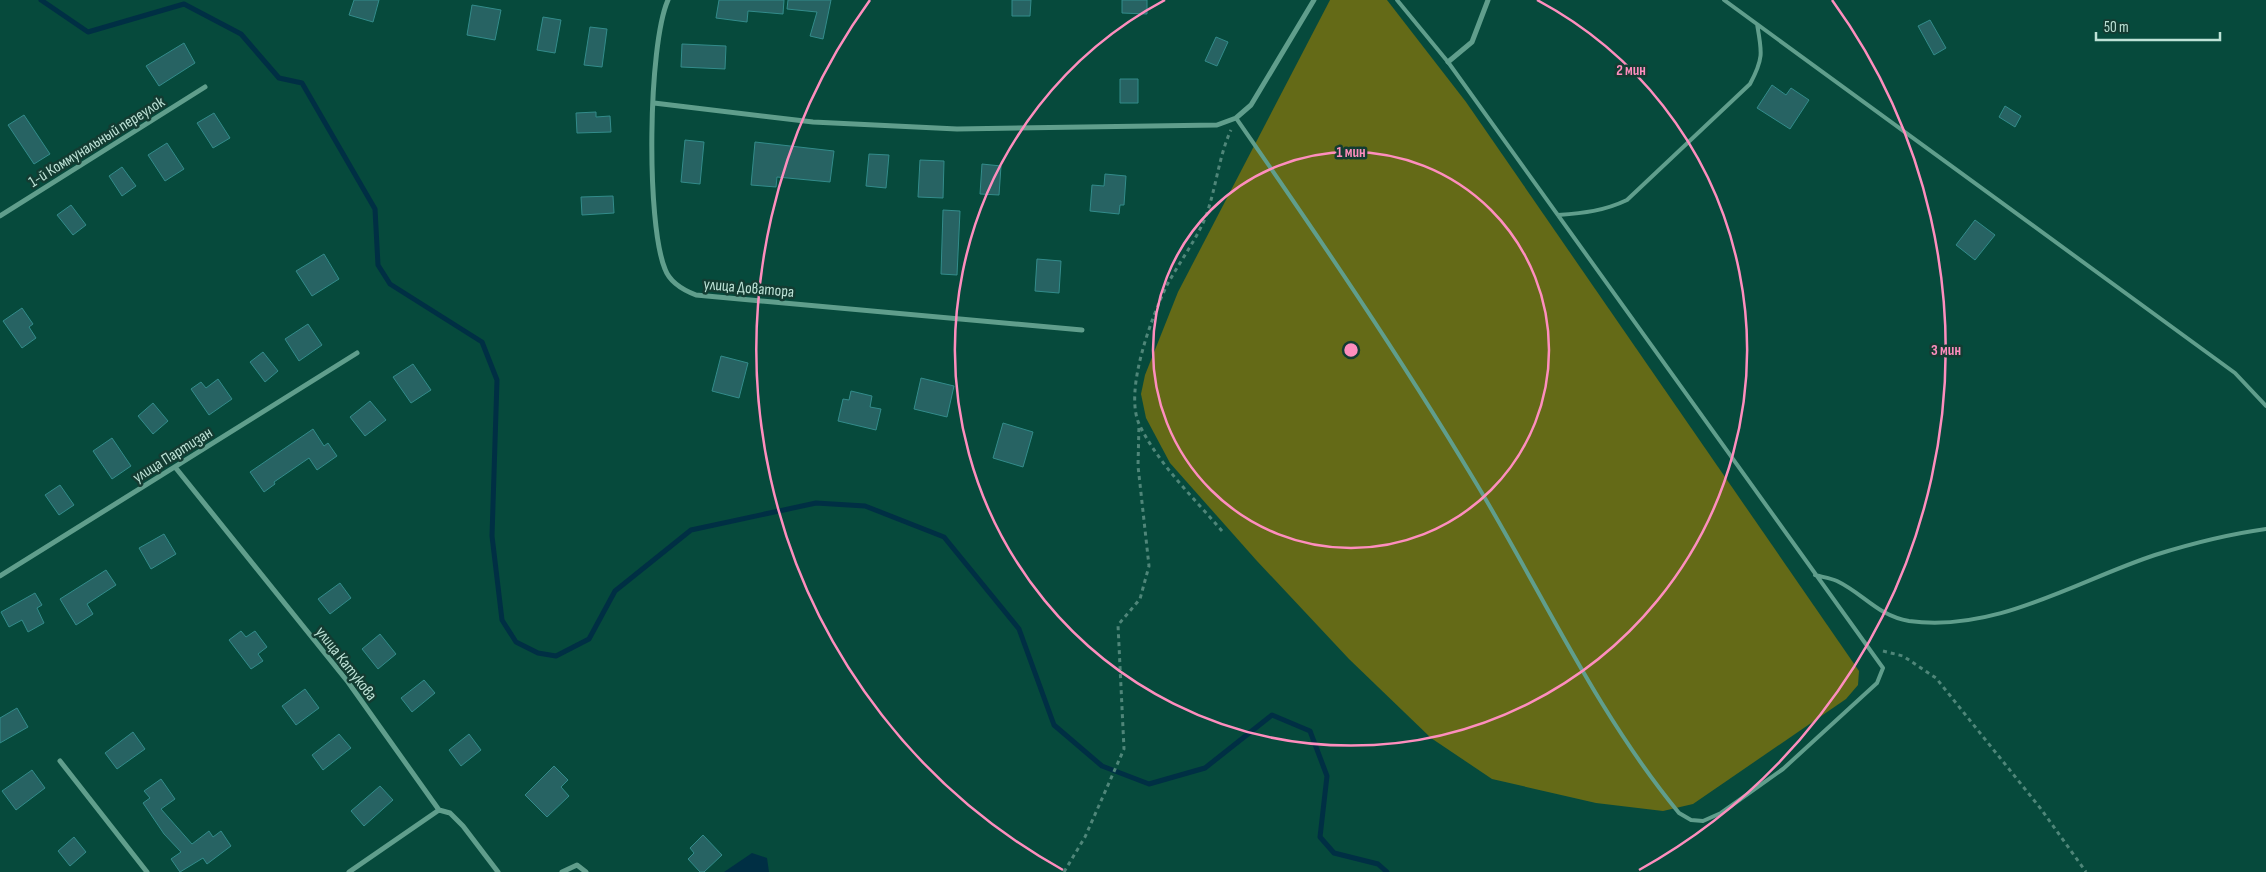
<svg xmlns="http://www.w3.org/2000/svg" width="2266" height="872" font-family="'Sofia Sans Condensed',sans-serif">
<rect width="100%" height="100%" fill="#064a3c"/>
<!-- green -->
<path fill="#646a17" d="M1330 0H1387L1466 102 1859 671 1858 685 1846 699 1693 804 1663 811 1596 803 1492 779 1431 738 1349 659 1257 561 1170 463 1146 418 1141 394 1145 375 1178 292Z"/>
<!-- water -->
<path fill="#002f44" d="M752 853 767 858 769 872H724Z"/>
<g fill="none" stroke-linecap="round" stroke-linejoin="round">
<!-- stream -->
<path stroke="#002f44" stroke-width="5" d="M41 0 88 32 184 4 241 34 279 78 302 83 375 209 378 265 390 284 482 342 497 380 492 536 502 620 516 642 538 653 556 656 589 639 615 591 691 530 816 503 865 506 944 537 1019 629 1054 725 1102 766 1149 784 1205 768 1272 715 1310 731 1327 776 1320 837 1334 853 1378 864 1387 872"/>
</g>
<!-- building -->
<path fill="#276363" stroke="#338c8b" d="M354 0H379L373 22 349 15Z
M719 0H784L783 14 748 11 747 22 716 18Z
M788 0H831L823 39 810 36 817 12 787 9Z
M1012 0H1031L1030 16H1012Z
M1122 0H1147V14L1122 13Z
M472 5 501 10 495 40 467 35Z
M543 17 561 20 555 53 537 50Z
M1930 20 1946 48 1934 55 1918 26Z
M590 27 607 29 602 67 584 65Z
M1216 37 1228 42 1217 66 1205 61Z
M184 43 195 63 159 86 146 66Z
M682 44 726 46 725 69 681 67Z
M1120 79H1138V103H1120Z
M1772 85 1786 95 1791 88 1809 100 1790 129 1757 108Z
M2005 106 2021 116 2015 127 1999 117Z
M596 112V117L610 116 611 132 577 133 576 113Z
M214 113 230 138 213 148 197 123Z
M24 115 50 154 34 164 8 125Z
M685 140 704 142 700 184 681 182Z
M755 142 834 151 830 182 777 177 776 187 751 185Z
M167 143 184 169 165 181 148 155Z
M869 154 889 155 886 188 866 186Z
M920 160 944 161 943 198 918 197Z
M982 164 1001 166 999 195 980 194Z
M122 167 136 186 122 196 109 176Z
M1105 174 1126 176 1124 205H1120L1119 214 1090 211 1092 185 1104 186Z
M613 196 614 213 582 215 581 197Z
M71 205 86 225 73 235 57 215Z
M943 210 960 211 957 275 941 274Z
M1975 220 1995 235 1975 260 1956 245Z
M324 254 339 279 312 296 296 271Z
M1037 259 1061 261 1059 293 1035 291Z
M22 308 33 324 29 327 36 338 22 348 3 321Z
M308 324 322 345 299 361 285 339Z
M263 352 278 371 265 382 250 362Z
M721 356 748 363 739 398 712 391Z
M413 364 431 390 411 403 393 377Z
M921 378 954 386 947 417 914 409Z
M218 379 232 399 209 415 191 389 201 382 206 388Z
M851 391 872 396 870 407 881 409 876 430 838 421 843 399 849 400Z
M370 401 386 420 365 436 350 417Z
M153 403 168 421 153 434 138 416Z
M1003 423 1033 432 1023 467 993 458Z
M313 429 324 446 328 443 337 456 317 470 309 458 274 482 275 484 264 492 250 472Z
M112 438 131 466 112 479 93 451Z
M60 485 74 505 59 515 45 495Z
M164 534 176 554 151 569 139 548Z
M106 570 116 585 87 604 93 614 76 625 60 599Z
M340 583 351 598 330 614 318 599Z
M35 593 42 605 37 608 44 623 28 632 22 620 9 627 1 612Z
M241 631 246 637 255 631 267 647 258 654 263 661 251 669 229 640Z
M380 634 396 654 378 669 362 649Z
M424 680 435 693 412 712 401 698Z
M305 689 319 708 296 725 282 706Z
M17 708 28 727 0 743V718Z
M133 732 145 749 117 769 105 753Z
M339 734 351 748 323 770 312 755Z
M469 734 481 750 461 766 449 750Z
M554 766 568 780 561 787 569 796 547 817 525 795Z
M32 770 45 788 16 810 2 791Z
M161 779 175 799 161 809 192 844 209 831 213 837 221 831 231 846 207 864 203 858 180 872 171 859 181 852 164 834 143 803 150 798 144 791Z
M380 786 393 800 364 826 351 811Z
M703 835 722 855 704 872H700L688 859 694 853 690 848Z
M74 837 86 852 70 866 58 851Z"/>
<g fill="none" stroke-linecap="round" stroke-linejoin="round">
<!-- path -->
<path stroke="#4f8679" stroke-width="3" stroke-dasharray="4 4" stroke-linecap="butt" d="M1222 531C1194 498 1160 466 1140 426 1123 393 1151 319 1166 287 1176 268 1189 250 1199 231 1216 200 1216 162 1231 130
M1883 651 1903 656 1936 678 2041 809 2086 872
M1064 872 1085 837 1124 749 1118 625 1140 599 1149 566 1138 466 1139 425"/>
<!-- lane -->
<path stroke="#609e8c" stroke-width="4" d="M1724 0 2235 373 2266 406
M1236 118C1318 236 1399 355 1473 478 1541 590 1595 711 1679 813L1691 820 1703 821 1721 813 1783 769 1877 683 1883 668 1448 62 1397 0
M1558 215C1584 213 1604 211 1627 200L1750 84C1764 58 1762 52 1757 24
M1815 575C1822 577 1830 578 1837 581 1864 594 1878 616 1909 621 1996 633 2076 581 2155 555 2190 544 2230 534 2266 529"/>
<!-- street -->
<path stroke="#609e8c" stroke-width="5" d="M668 0C648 45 646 223 665 269 670 283 683 290 696 295L1082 330
M1448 62 1472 42 1488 0
M654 103 813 122 957 129 1217 125 1236 118 1251 105 1314 0
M0 216 205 87
M175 467 348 682 439 810 450 813 463 826 498 872
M0 576 357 353
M60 761 147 872
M349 872 439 810
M562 872 577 865 586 872"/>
</g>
<!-- distance rings -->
<g fill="none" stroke="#fe8ebe" stroke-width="2.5">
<circle cx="1351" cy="350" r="198"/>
<path d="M1537 0A396 396 0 1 1 1165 0"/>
<path d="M1063 870A595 595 0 0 1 870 0M1832 0A595 595 0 0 1 1639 870"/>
</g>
<g text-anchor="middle" stroke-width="5" stroke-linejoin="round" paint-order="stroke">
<!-- street labels -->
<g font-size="16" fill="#bde2d6" stroke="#133c32">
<text transform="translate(96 141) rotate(-32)" y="6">1-й Коммунальный переулок</text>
<text transform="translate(749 287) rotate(5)" y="6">улица Доватора</text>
<text transform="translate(172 454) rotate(-32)" y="6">улица Партизан</text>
<text transform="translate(347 663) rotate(52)" y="6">улица Катукова</text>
</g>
</g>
<circle cx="1351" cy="350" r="8" fill="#fe8ebe" stroke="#133c32" stroke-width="2.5"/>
<g font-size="15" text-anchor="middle" font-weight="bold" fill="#fe8ebe" stroke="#133c32" stroke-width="5" stroke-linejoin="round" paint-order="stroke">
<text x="1631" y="75">2 мин</text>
<text x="1351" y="157">1 мин</text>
<text x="1946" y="355">3 мин</text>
</g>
<!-- scale -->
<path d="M2096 32v8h124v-8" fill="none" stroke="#bde2d6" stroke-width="2.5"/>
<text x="2104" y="32" font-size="15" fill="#bde2d6" stroke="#133c32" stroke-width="4" paint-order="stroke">50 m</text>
</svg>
